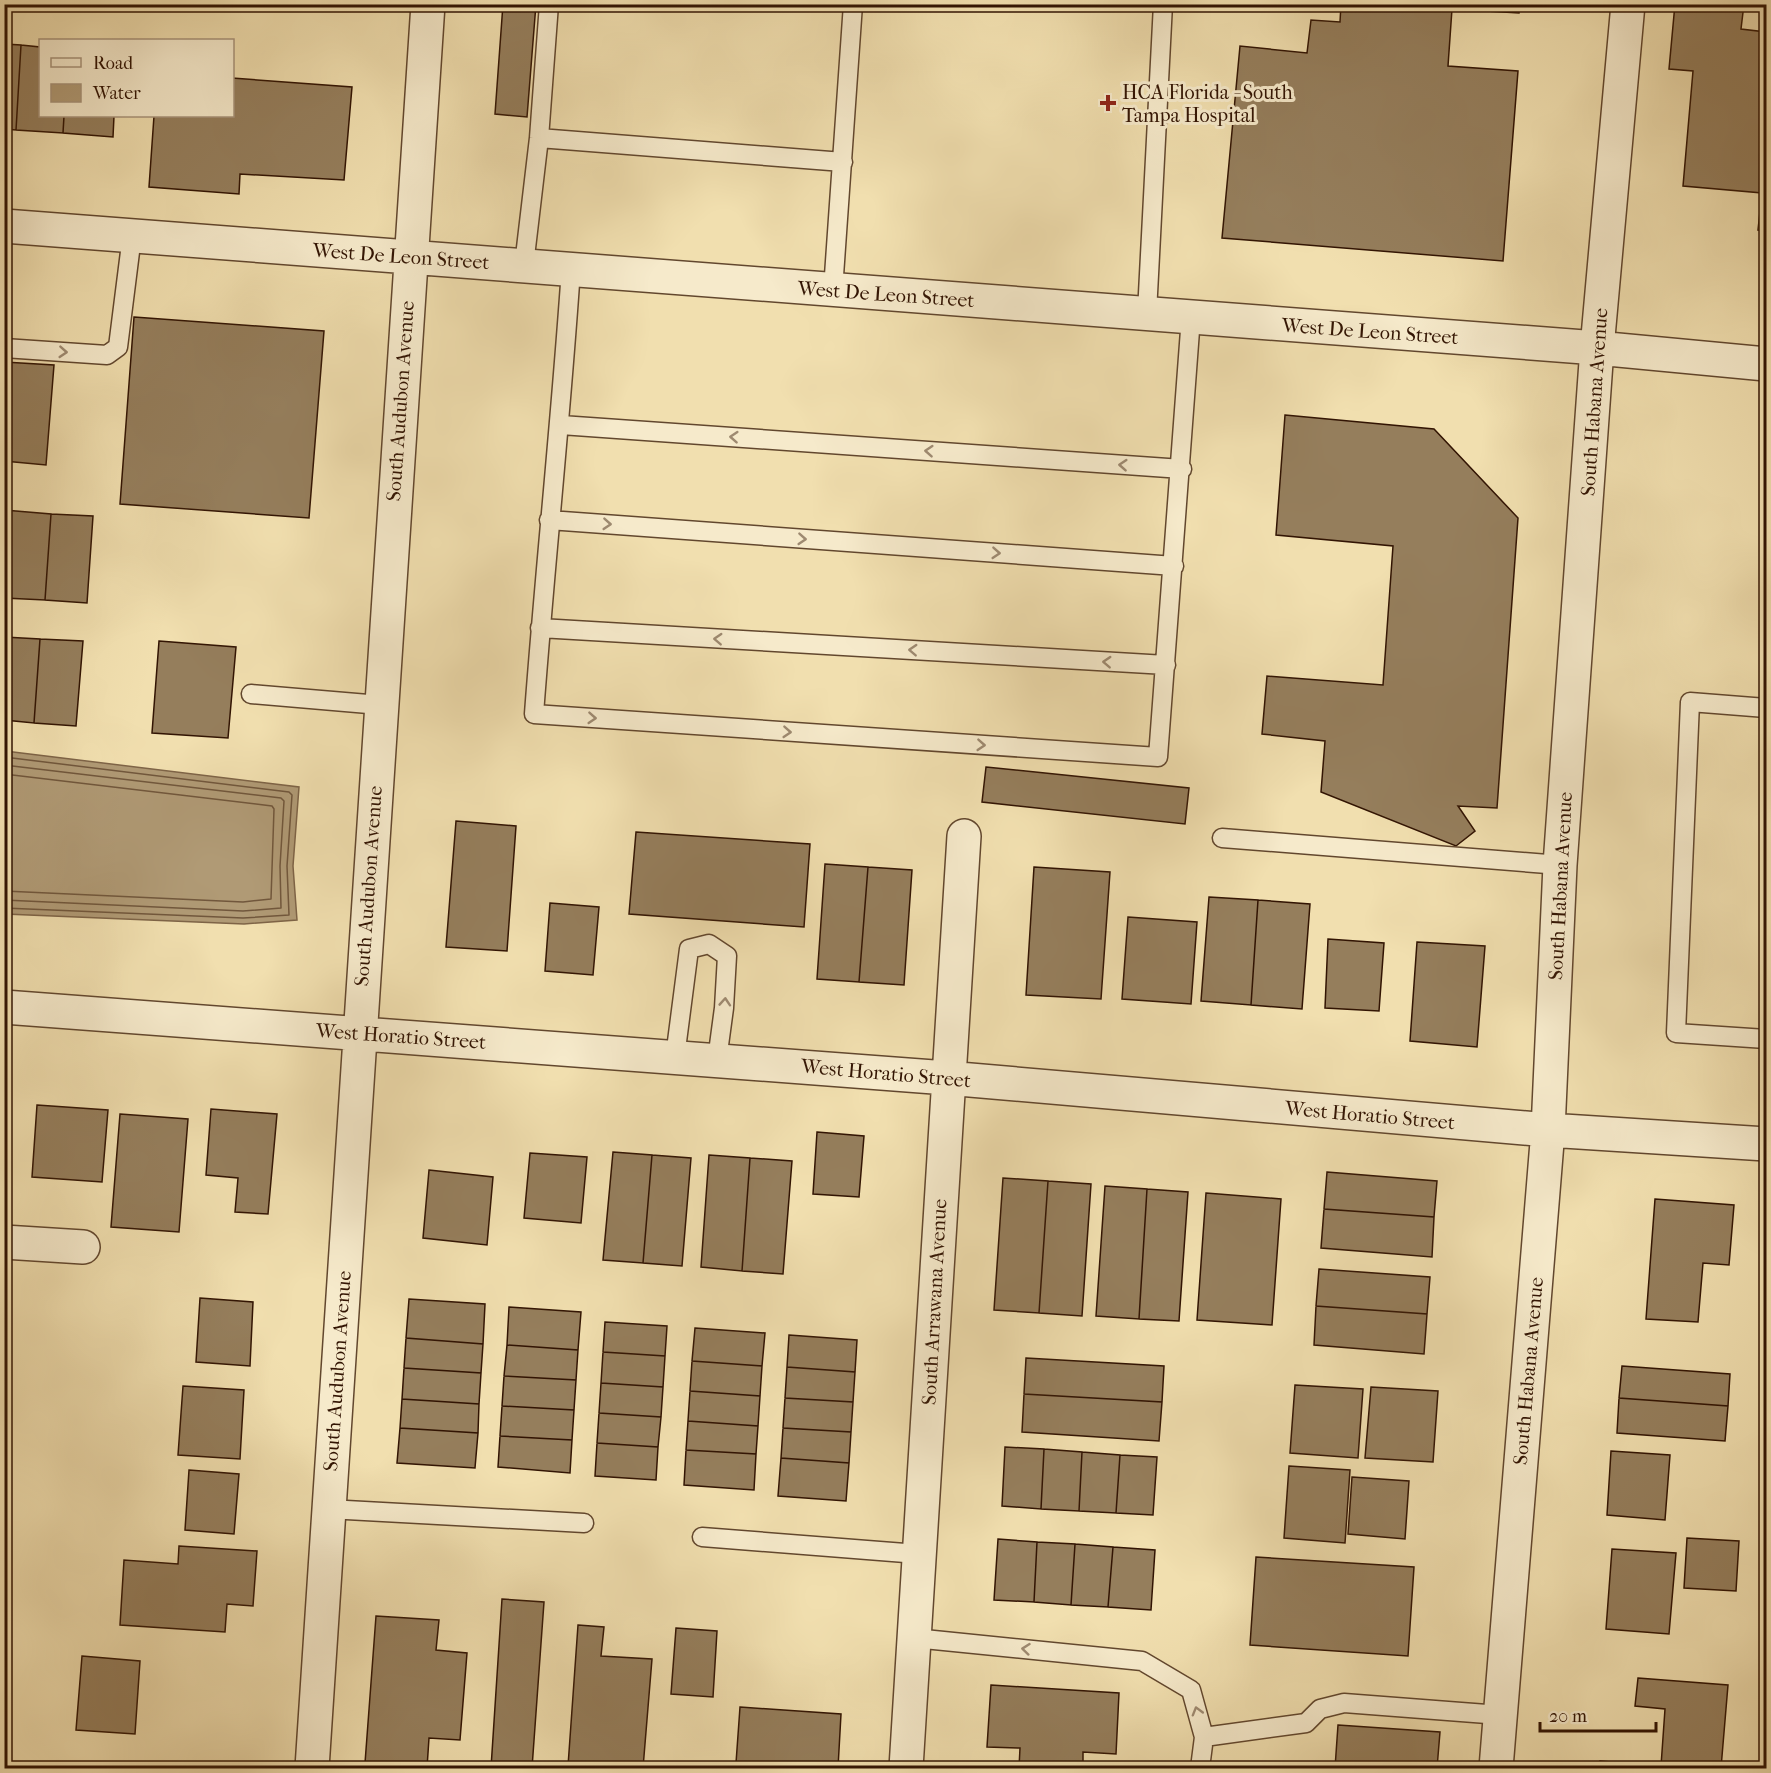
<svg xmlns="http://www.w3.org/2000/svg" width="1771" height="1773" font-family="'IM FELL French Canon',serif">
<rect width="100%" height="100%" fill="#f1dfaf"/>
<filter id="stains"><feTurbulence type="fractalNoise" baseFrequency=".00333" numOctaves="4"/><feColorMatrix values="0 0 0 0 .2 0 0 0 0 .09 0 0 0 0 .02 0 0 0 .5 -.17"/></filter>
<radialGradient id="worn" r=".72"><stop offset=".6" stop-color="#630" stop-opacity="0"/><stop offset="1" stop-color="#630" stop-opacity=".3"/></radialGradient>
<!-- water -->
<path fill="#b09a75" stroke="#7e6447" stroke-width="1.5" d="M5 751 299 787 293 866 297 920 244 924 5 914Z"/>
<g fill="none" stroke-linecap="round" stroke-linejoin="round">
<!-- shore -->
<path stroke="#71573c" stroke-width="1.5" d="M4 757 289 792 292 795 287 866 289 915 243 918 4 908
M4 765 281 798 284 801 280 866 281 908 243 911 4 900
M4 774 272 806 274 809 271 899 243 902 4 891"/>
</g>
<!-- building -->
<path fill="#957e5c" stroke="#321403" stroke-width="1.5" d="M503 4H536L527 117 495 114Z
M1341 4H1520L1519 13 1452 9 1448 66 1518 71 1503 261 1222 238 1240 46 1307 53 1311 20 1340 22Z
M1675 4H1744L1741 29 1766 32V231L1758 230 1762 193 1683 186 1693 71 1669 69Z
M4 44 21 45 16 130 4 129Z
M21 45 40 47V116H64L63 133 16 130Z
M232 78 352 87 344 180 240 174 239 194 149 187 154 116H232Z
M64 116H114L113 137 63 133Z
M134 317 324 331 309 518 120 504Z
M4 362 54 365 46 465 4 461Z
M1285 415 1434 429 1518 518 1497 808 1458 806 1475 831 1456 846 1321 792 1325 741 1262 734 1267 676 1383 685 1393 546 1276 535Z
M4 510 51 514 45 600 4 598Z
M51 514 93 516 87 603 45 600Z
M4 637 40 639 34 723 4 720Z
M40 639 83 641 76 726 34 723Z
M159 641 236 647 228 738 152 733Z
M986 767 1189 788 1185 824 982 802Z
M456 821 516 826 507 951 446 947Z
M636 832 810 844 804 927 629 914Z
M825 864 868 867 859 982 817 979Z
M868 867 912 870 904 985 859 982Z
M1034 867 1110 872 1101 999 1026 995Z
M1209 897 1258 900 1251 1005 1201 1001Z
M1258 900 1310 904 1302 1009 1251 1005Z
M550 903 599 907 593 975 545 971Z
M1128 917 1197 922 1191 1004 1122 999Z
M1328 939 1384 943 1379 1011 1325 1008Z
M1417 942 1485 946 1477 1047 1410 1041Z
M4 1101 11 1102 6 1166H4Z
M37 1105 108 1110 102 1182 32 1177Z
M211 1109 277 1114 268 1214 235 1212 238 1178 206 1175Z
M120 1114 188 1119 179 1232 111 1227Z
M817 1132 864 1136 859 1197 813 1194Z
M613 1152 652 1155 643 1263 603 1260Z
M530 1153 587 1157 581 1223 524 1218Z
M652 1155 691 1158 682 1266 643 1263Z
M709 1155 750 1158 742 1271 701 1267Z
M750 1158 792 1161 783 1274 742 1271Z
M429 1170 493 1177 487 1245 423 1238Z
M1327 1172 1437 1181 1434 1217 1324 1209Z
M1003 1178 1048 1181 1039 1313 994 1310Z
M1048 1181 1091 1184 1082 1316 1039 1313Z
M1105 1186 1147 1189 1139 1319 1096 1316Z
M1147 1189 1188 1192 1179 1321 1139 1319Z
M1206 1193 1281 1199 1272 1325 1197 1320Z
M1655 1199 1734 1205 1729 1265 1703 1263 1698 1322 1646 1319Z
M1324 1209 1434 1217 1432 1257 1321 1248Z
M1319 1269 1430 1277 1427 1314 1316 1306Z
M200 1298 253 1302 250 1366 196 1362Z
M409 1299 485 1304 483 1344 406 1338Z
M1316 1306 1427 1314 1424 1354 1314 1345Z
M509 1307 581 1312 578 1350 507 1345Z
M605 1322 667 1326 665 1356 603 1352Z
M695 1328 765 1333 762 1366 692 1361Z
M789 1335 857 1340 855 1372 787 1367Z
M406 1338 483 1344 481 1373 404 1368Z
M507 1345 578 1350 576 1380 504 1376Z
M603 1352 665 1356 663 1387 601 1383Z
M1026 1358 1164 1366 1162 1402 1024 1394Z
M692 1361 762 1366 760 1396 690 1391Z
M1622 1366 1730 1374 1728 1406 1619 1398Z
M787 1367 855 1372 853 1402 785 1398Z
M404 1368 481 1373 479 1404 402 1399Z
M504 1376 576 1380 574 1410 502 1406Z
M601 1383 663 1387 661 1417 599 1413Z
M1295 1385 1363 1389 1358 1458 1290 1453Z
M183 1386 244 1390 240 1459 178 1455Z
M1371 1387 1438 1391 1433 1462 1365 1458Z
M690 1391 760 1396 758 1426 688 1421Z
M1024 1394 1162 1402 1159 1441 1022 1432Z
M785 1398 853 1402 851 1432 783 1428Z
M1619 1398 1728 1406 1725 1441 1617 1433Z
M402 1399 479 1404 478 1433 400 1428Z
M502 1406 574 1410 572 1440 500 1436Z
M599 1413 661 1417 658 1447 597 1443Z
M688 1421 758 1426 756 1454 686 1450Z
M400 1428 478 1433 475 1468 397 1463Z
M783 1428 851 1432 849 1463 781 1458Z
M500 1436 572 1440 570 1473 498 1467Z
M597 1443 658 1447 656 1480 595 1476Z
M1005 1447 1044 1449 1041 1509 1002 1506Z
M1044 1449 1082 1452 1079 1511 1041 1509Z
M686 1450 756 1454 754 1490 684 1485Z
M1611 1451 1670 1455 1665 1520 1607 1515Z
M1082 1452 1120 1455 1116 1513 1079 1511Z
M1120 1455 1157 1457 1153 1515 1116 1513Z
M781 1458 849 1463 846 1501 778 1496Z
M1289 1466 1350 1470 1345 1543 1284 1538Z
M189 1470 239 1474 234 1534 185 1530Z
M1352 1477 1409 1481 1405 1539 1348 1534Z
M1687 1538 1739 1541 1736 1591 1684 1588Z
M998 1539 1037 1542 1034 1602 994 1600Z
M1037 1542 1075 1544 1071 1605 1034 1602Z
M1075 1544 1113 1547 1108 1607 1071 1605Z
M179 1546 257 1551 253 1606 227 1604 225 1632 120 1625 124 1560 178 1564Z
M1113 1547 1155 1550 1151 1610 1108 1607Z
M1612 1549 1676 1553 1669 1634 1606 1629Z
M1256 1557 1414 1567 1408 1656 1250 1645Z
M502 1599 544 1602 532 1768H491Z
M376 1616 439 1620 436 1650 467 1653 460 1740 429 1738 427 1768 365 1763Z
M578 1625 604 1627 601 1656 652 1659 643 1768 568 1766Z
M676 1628 717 1631 713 1697 671 1694Z
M82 1656 140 1661 135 1734 76 1730Z
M1638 1678 1728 1685 1721 1768H1599L1600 1761 1661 1766 1665 1709 1635 1706Z
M991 1685 1119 1693 1116 1754 1083 1752V1768H1019L1020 1748 987 1747Z
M740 1707 841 1714 838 1768 736 1763Z
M1338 1725 1440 1732 1437 1768H1335Z"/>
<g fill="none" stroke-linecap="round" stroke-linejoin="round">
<!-- lane casing -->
<g stroke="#62472e" stroke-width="21">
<path id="lane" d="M539 138 843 162
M524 265 539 138 549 4
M571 269C561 418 545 566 534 714L1158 757 1191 317
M833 290 853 4
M1147 313 1163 4
M4 348 107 355 118 347 132 236
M561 425 1182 469
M549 520 1174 566
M540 628 1166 665
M251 694 380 705
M1766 708 1690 702 1676 1033 1766 1039
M1222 838 1560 865
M675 1057 689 949 709 944 727 956 724 1008 717 1060
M328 1509 584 1523
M702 1537 918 1554
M914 1638 1142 1661 1191 1690 1204 1737 1200 1768
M1204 1737 1306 1723 1320 1709 1344 1703 1500 1715"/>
</g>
<!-- street casing -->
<g stroke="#62472e" stroke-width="36">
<path id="street" d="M4 226 1597 348 1766 364
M4 1007 947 1078 1548 1130 1766 1144
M4 1242 83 1247
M312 1768 428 4
M906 1768 964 836
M1496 1768 1548 1130 1560 865 1597 348 1628 4"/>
</g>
<!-- lane -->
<use href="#lane" stroke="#f6eacb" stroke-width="18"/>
<!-- street -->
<use href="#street" stroke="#f6eacb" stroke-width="33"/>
</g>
<!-- one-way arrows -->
<defs><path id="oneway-chevron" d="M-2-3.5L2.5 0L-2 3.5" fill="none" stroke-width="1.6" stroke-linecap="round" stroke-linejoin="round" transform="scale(1.5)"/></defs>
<g stroke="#9e8a71">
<use href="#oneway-chevron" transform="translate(63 352) rotate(4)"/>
<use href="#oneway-chevron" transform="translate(734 437) rotate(-176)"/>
<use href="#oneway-chevron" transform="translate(929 451) rotate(-176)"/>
<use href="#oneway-chevron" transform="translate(1123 465) rotate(-176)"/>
<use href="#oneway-chevron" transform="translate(607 524) rotate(4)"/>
<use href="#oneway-chevron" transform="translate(802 539) rotate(4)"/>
<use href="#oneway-chevron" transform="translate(996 553) rotate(4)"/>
<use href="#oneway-chevron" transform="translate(718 639) rotate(-177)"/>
<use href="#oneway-chevron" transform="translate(913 650) rotate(-177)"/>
<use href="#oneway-chevron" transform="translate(1107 662) rotate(-177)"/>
<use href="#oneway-chevron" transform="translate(592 718) rotate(4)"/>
<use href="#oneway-chevron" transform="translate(787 732) rotate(4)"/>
<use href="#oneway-chevron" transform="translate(981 745) rotate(4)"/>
<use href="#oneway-chevron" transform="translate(725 1002) rotate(-86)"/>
<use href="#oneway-chevron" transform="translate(1026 1649) rotate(-174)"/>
<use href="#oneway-chevron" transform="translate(1197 1711) rotate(-106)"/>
</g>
<!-- markers -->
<path fill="#8f2418" stroke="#f6eacb" stroke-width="2" d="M1105 94h6v6h6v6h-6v6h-6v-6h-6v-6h6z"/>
<g text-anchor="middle" stroke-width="6" stroke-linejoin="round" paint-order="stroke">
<!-- poi labels -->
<g font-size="20" fill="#321403" stroke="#f6eacb" text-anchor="start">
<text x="1122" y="99">HCA Florida - South<tspan x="1122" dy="23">Tampa Hospital</tspan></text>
</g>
<!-- street labels -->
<g font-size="20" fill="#321403" stroke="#f6eacb">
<text transform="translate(401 256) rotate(4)" y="7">West De Leon Street</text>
<text transform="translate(886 294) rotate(4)" y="7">West De Leon Street</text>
<text transform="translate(1370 331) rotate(4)" y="7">West De Leon Street</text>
<text transform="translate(400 401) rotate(-86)" y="7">South Audubon Avenue</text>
<text transform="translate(1594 402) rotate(-86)" y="7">South Habana Avenue</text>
<text transform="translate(368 886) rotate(-86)" y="7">South Audubon Avenue</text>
<text transform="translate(1560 886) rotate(-87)" y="7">South Habana Avenue</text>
<text transform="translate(401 1036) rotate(4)" y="7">West Horatio Street</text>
<text transform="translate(886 1073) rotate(5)" y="7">West Horatio Street</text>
<text transform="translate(1370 1115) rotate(5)" y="7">West Horatio Street</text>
<text transform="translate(934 1302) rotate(-87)" y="7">South Arrawana Avenue</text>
<text transform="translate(337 1371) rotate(-86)" y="7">South Audubon Avenue</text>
<text transform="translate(1528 1371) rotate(-85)" y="7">South Habana Avenue</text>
</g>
</g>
<!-- margin -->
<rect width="1771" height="1773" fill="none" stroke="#f1dfaf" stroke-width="24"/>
<rect x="6" y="6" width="1759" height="1761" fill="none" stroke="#321403" stroke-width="3"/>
<rect x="12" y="12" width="1747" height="1749" fill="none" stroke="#321403" stroke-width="1.5"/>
<!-- legend -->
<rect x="39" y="39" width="195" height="78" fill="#f6eacb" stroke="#a8947b" stroke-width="1.5"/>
<rect x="51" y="58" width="30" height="9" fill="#f6eacb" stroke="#a8947b" stroke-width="1.5"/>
<text x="93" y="69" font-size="18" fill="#321403">Road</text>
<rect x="51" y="84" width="30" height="18" fill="#b09a75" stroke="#a8947b" stroke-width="1.5"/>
<text x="93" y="99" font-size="18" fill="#321403">Water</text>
<!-- scale -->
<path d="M1540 1722v9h116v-9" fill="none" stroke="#321403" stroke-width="3"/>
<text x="1549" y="1722" font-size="18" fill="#321403" stroke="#f6eacb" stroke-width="4.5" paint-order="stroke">20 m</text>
<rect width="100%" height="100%" filter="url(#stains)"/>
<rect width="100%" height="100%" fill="url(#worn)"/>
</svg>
